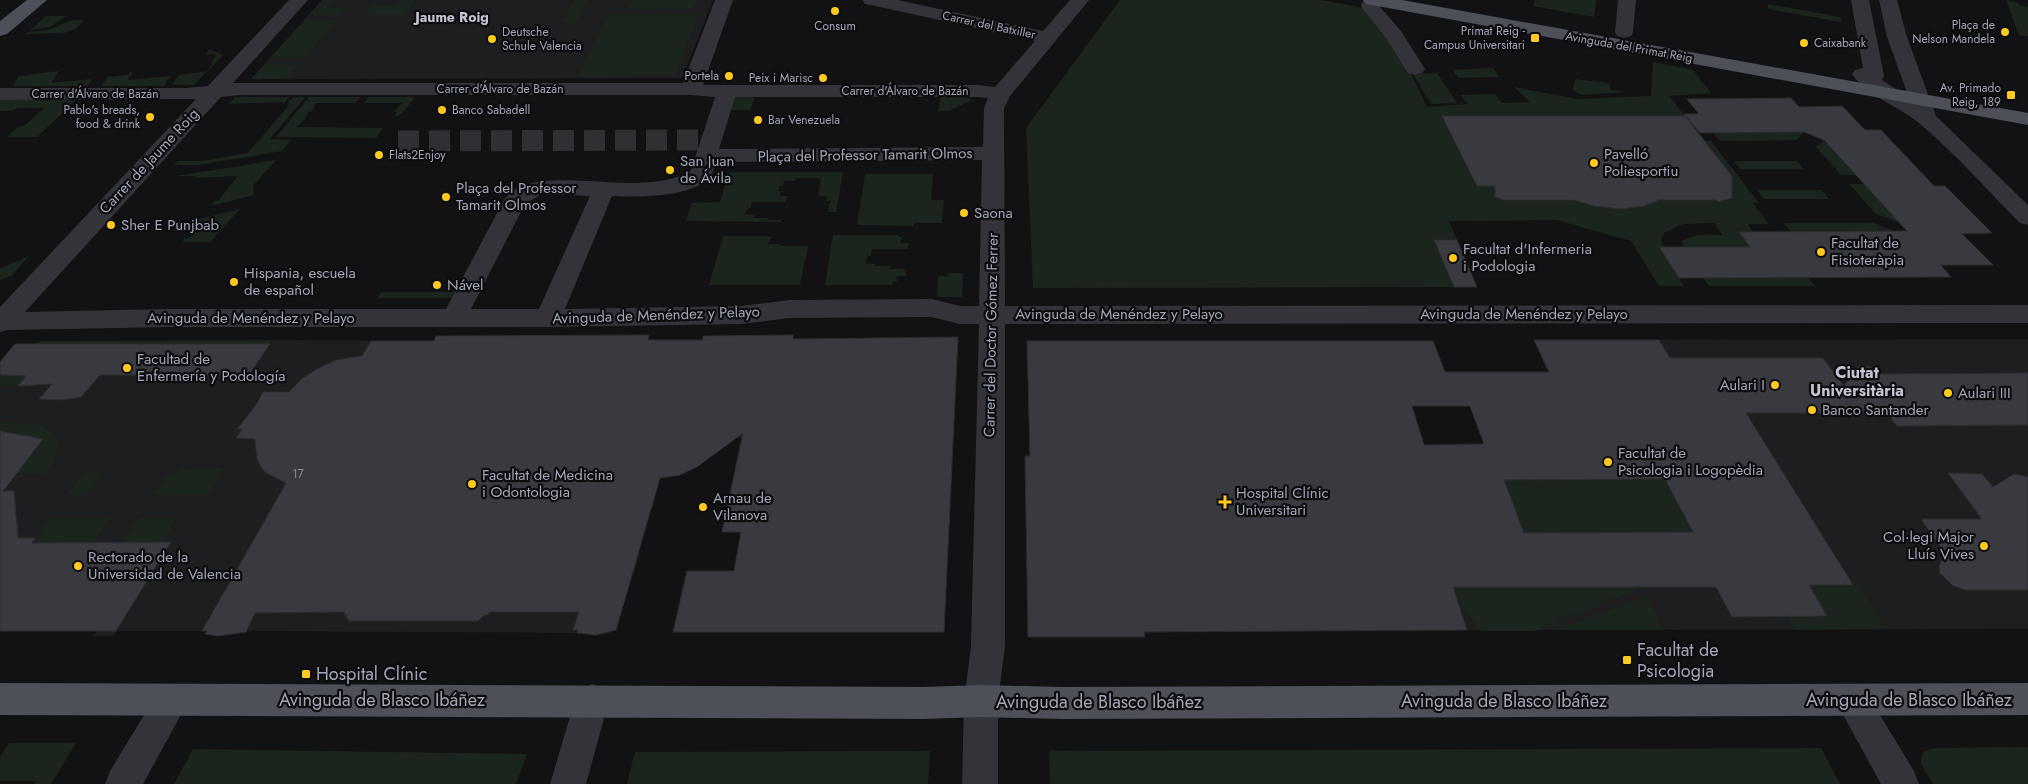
<svg xmlns="http://www.w3.org/2000/svg" width="2028" height="784" font-family="Jost,sans-serif">
<rect width="100%" height="100%" fill="#121214"/>
<!-- built -->
<path fill="#1e1e21" d="M322 0H713L682 78 251 79Z
M649 335V340H702L703 336 793 335 790 351 747 438H723L712 456 697 467 680 475 659 478 653 508H650L639 551 640 552 616 630H611L610 633 591 635 577 633 240 631 238 634 218 636 205 634 206 631H116L113 636H94L97 631H0V361L15 344H270L272 340 421 341 420 342 432 343 436 336Z
M2028 339V629L1467 630 1438 540 1466 537 1434 445 1484 444 1457 372H1548L1534 340Z"/>
<!-- green -->
<path fill="#1c241e" d="M322 0H353L332 1 325 8H346L341 14H310Z
M400 0H415L403 15H364L373 5H396Z
M574 0H588L576 22H562Z
M632 0H697L693 9H628Z
M1120 0H1320L1365 8 1403 57 1427 107 1467 104 1461 95 1495 94 1502 103 1530 102 1514 87 1578 99 1651 96 1653 62 1693 70 1711 93 1669 96 1705 141H1711L1759 203H1753L1769 224H1748L1753 232H1740L1750 247H1683L1682 241C1694 233 1708 235 1722 235L1715 223 1683 224 1664 233 1661 241 1664 247 1659 248 1684 286H1659L1631 241 1557 220 1449 221 1457 240H1434L1454 287 1033 288 1026 128Z
M1535 0H1596L1594 17 1533 6Z
M2006 0 2019 3 2020 6 2028 7V36L2019 35Z
M1768 4 1840 17 1841 22 1768 9Z
M699 13 675 75 578 76 609 14Z
M46 16H66L50 27 30 30Z
M71 20H84L75 29 64 33 25 34C30 30 34 32 40 31 51 30 62 24 71 20Z
M305 20H337L304 58H270Z
M209 49 223 55 221 57 194 85H172L179 75 208 71 216 54 206 55Z
M263 66H297L286 79H251Z
M1493 68 1499 77 1458 78 1453 70Z
M59 71 51 83 92 79 88 86H13L19 76Z
M130 72H133L128 80 170 76 164 86H102L107 77 128 75Z
M1437 73 1457 103 1431 104 1413 74Z
M1575 79 1609 83 1611 90 1626 92 1581 95 1573 90Z
M732 95H755L751 110H727Z
M941 96H962L972 100 949 111H938Z
M235 97H289L284 104 282 102 229 104Z
M293 97H305L270 139 291 140 282 151 199 165H174L178 161H202L248 153 289 105 287 104Z
M309 97H360L356 103H316L312 111 309 112 304 118H306L296 127 383 128 376 138 276 137Z
M369 97H413L414 98C408 106 404 115 394 117L397 112 394 111 403 103H364Z
M0 99H77L37 137H7L18 127 24 126 44 108H17L13 111H0Z
M1804 132 1797 140 1720 141 1714 133Z
M1824 140 1856 175H1841L1816 147Z
M276 160 253 186 254 195 211 206 215 201H218L238 176 196 178 197 176H176Z
M1734 161H1797L1804 169H1740Z
M729 172H843L836 212H828L830 203 832 201H826L827 196H818L821 178H795V181H783V186H779L778 191H782L779 196H788L785 202H752L751 208H748L744 214 754 215V218H768L767 220H781V222L686 221 692 203 720 202Z
M865 174H933L931 200H944L942 223H914L913 226 857 225Z
M1849 184H1864L1900 223 1876 214Z
M1757 190H1822L1829 199H1764Z
M240 209 210 242H183L184 239 191 237V221Z
M1784 223H1873L1893 231H1790Z
M833 235H898V237H902L900 243H909L907 249H872L871 256H868L865 263 876 264 874 266H891L889 269H905L906 276H896L897 282H893L892 285H825Z
M723 236H767V237H771L768 244H780L778 246H808L800 285H709Z
M29 256 11 276 0 280V268Z
M947 273H963L962 297H937L938 276H949Z
M1703 278H1808L1815 286H1709Z
M381 292H457L454 298H378Z
M272 340 270 344H36L39 341Z
M0 375 28 376 18 386H0Z
M0 422C11 423 24 422 36 425 65 432 61 454 46 473H17L0 432Z
M182 468 197 470V468H224L208 494H154L166 477 176 474Z
M84 472H102L86 494H68Z
M1665 479 1693 532 1524 533 1504 480Z
M50 518H110L94 542 32 543Z
M139 518H176L169 528H173L164 542H122Z
M1809 585H1859L1886 629 1794 630 1787 616H1827Z
M1453 587H1643L1534 631H1481L1458 603Z
M1648 596 1663 630H1555Z
M9 743H76L51 784H34L35 781H0V757Z
M2028 747V784H1933L1921 764 1923 752 1934 748Z
M1821 748 1840 784H1050L1049 751Z
M193 749 527 754 516 784H174Z
M930 751 928 784H627L635 752Z"/>
<!-- building -->
<path fill="#393a3f" stroke="#2c2c30" fill-rule="evenodd" d="M1791 98 1799 107 1842 106 1865 130H1881L1934 186H1945L1992 233 1962 234 1993 265H1941L1951 277 1679 278 1659 247H1750L1739 232 1907 231 1824 140 1804 132 1700 133 1684 114H1699L1687 99Z
M1442 116H1685L1732 176V198L1718 202 1716 200H1659L1644 206 1621 209 1594 206 1574 200H1504L1495 197V186H1477Z
M1434 240H1457L1477 287H1454Z
M649 335 648 340H703V336L793 335V339L958 337 944 632H673L687 571H734L741 532H722L743 433 697 467 680 475 660 478 616 630 596 635 577 633 578 630H573L579 612H489L488 615H484L478 621H348L349 619 346 618 347 615H344L345 612 255 613 246 632 218 636 205 634 207 631H202L286 483 265 472 260 465 257 459 255 439 236 438 242 429H237L256 405 263 392H289L303 378 317 369 336 360 362 356 371 341H434L436 336Z
M1534 340H1659L1670 358H1823L1844 386 1859 365 1870 367 1880 374 2028 373V425L1897 426 1887 413H1746L1853 585H1809L1827 616 1732 617 1716 587H1453L1467 630 1144 632 1145 637H1028L1025 456H1030L1027 341H1433L1445 372H1549ZM1412 406H1470L1484 444 1424 445ZM1665 479 1693 532 1524 533 1504 480Z
M15 344H270L249 375H100L81 397 63 400 39 399 52 384 18 386 26 376 0 375V362Z
M0 431 43 439 3 491H14L18 538H35L32 543 171 542 116 631H0Z
M1948 473 1982 474 1993 487 2014 474 2028 477V590H1965L1952 585 1940 573 1939 565 1946 555 1921 519H1982Z"/>
<g fill="none" stroke-linecap="round" stroke-linejoin="round">
<!-- minor-tunnel -->
<path stroke="#2f3034" stroke-width="21" stroke-dasharray="21 10" stroke-linecap="butt" d="M398 141 698 140"/>
<!-- minor -->
<path fill="#333339" fill-rule="evenodd" d="M289 0H308L233 83H683L715 0H733L703 85H978L995 87 1035 41 871 5 865 4 862 0H897L1043 31 1070 0H1089L1010 96 1004 108 1005 306 2028 305V323L1005 324V646L998 701V784H962L964 701 971 646 979 324H960L931 317 789 318 741 324 548 327H169L8 330 0 332V307L196 99 0 100V88H186L208 86ZM239 95H691L715 97 691 170C643 203 533 157 504 200L446 309H169L25 312 221 97ZM735 97H978L988 98 984 108 983 147 719 149ZM982 160 979 306H960L931 299 789 300 741 306 565 309 612 196C638 197 691 198 710 177 713 173 714 167 715 162ZM542 194 590 196 539 309H471L525 204Z
M1364 0H1382L1380 7 1401 31 1425 69 1422 73 1415 75 1408 73 1386 38 1362 8 1361 5Z
M1618 0H1636L1633 32 1631 36 1624 38 1617 36 1615 32Z
M1851 0H1869L1884 76 1882 80 1909 98 1887 37 1879 0H1897L1907 37 1936 116 2028 205V225L2020 223C1987 190 1955 153 1919 123 1899 106 1868 97 1852 74L1855 70 1863 68Z
M172 684 184 689 189 700 143 784H105L110 771 160 689Z
M592 684 604 689 609 700 586 784H550L575 700 580 689Z
M1852 684 1864 689 1914 771 1919 784H1881L1835 700 1840 689Z"/>
<!-- major -->
<path fill="#4e5059" fill-rule="evenodd" d="M27 0H47L7 34 0 36V21Z
M1363 0H1402L2028 113V125L1372 5 1366 4Z
M0 683 923 687 981 685 1062 687 2028 683V715L1062 719 981 717 923 719 0 715Z"/>
</g>
<!-- markers -->
<g fill="#ffca1f" stroke="#0d0d0f" stroke-width="2">
<circle cx="835" cy="11" r="5"/>
<circle cx="2005" cy="32" r="5"/>
<rect x="1530" y="33" width="10" height="10" rx="2.5"/>
<circle cx="492" cy="39" r="5"/>
<circle cx="1804" cy="43" r="5"/>
<circle cx="729" cy="76" r="5"/>
<circle cx="823" cy="78" r="5"/>
<rect x="2006" y="90" width="10" height="10" rx="2.5"/>
<circle cx="442" cy="110" r="5"/>
<circle cx="150" cy="117" r="5"/>
<circle cx="758" cy="120" r="5"/>
<circle cx="379" cy="155" r="5"/>
<circle cx="1594" cy="163" r="5"/>
<circle cx="670" cy="170" r="5"/>
<circle cx="446" cy="197" r="5"/>
<circle cx="964" cy="213" r="5"/>
<circle cx="111" cy="225" r="5"/>
<circle cx="1821" cy="252" r="5"/>
<circle cx="1453" cy="258" r="5"/>
<circle cx="234" cy="282" r="5"/>
<circle cx="437" cy="285" r="5"/>
<circle cx="127" cy="368" r="5"/>
<circle cx="1775" cy="385" r="5"/>
<circle cx="1948" cy="393" r="5"/>
<circle cx="1812" cy="410" r="5"/>
<circle cx="1608" cy="462" r="5"/>
<circle cx="472" cy="484" r="5"/>
<path d="M1222.5 494.5h5v5h5v5h-5v5h-5v-5h-5v-5h5z"/>
<circle cx="703" cy="507" r="5"/>
<circle cx="1984" cy="546" r="5"/>
<circle cx="78" cy="566" r="5"/>
<rect x="1622" y="655" width="10" height="10" rx="2.5"/>
<rect x="301" y="669" width="10" height="10" rx="2.5"/>
</g>
<g text-anchor="middle" stroke-width="4.5" stroke-linejoin="round" paint-order="stroke">
<!-- far-street labels -->
<g font-size="12" fill="#a2a6b6" stroke="#0d0d0f">
<text transform="translate(989 25) rotate(12)" y="4">Carrer del Batxiller</text>
<text transform="translate(1629 47) rotate(10)" y="4">Avinguda del Primat Reig</text>
<text x="500" y="93">Carrer d'Álvaro de Bazán</text>
<text x="905" y="95">Carrer d'Álvaro de Bazán</text>
<text x="95" y="98">Carrer d'Álvaro de Bazán</text>
</g>
<!-- far-poi labels -->
<g font-size="12" fill="#a2a6b6" stroke="#0d0d0f" text-anchor="end">
<text x="1995" y="29">Plaça de<tspan x="1995" dy="14">Nelson Mandela</tspan></text>
<text x="835" y="30" text-anchor="middle">Consum</text>
<text x="1525" y="35">Primat Reig -<tspan x="1525" dy="14">Campus Universitari</tspan></text>
<text x="502" y="36" text-anchor="start">Deutsche<tspan x="502" dy="14">Schule Valencia</tspan></text>
<text x="1814" y="47" text-anchor="start">Caixabank</text>
<text x="719" y="80">Portela</text>
<text x="813" y="82">Peix i Marisc</text>
<text x="2001" y="92">Av. Primado<tspan x="2001" dy="14">Reig, 189</tspan></text>
<text x="140" y="114">Pablo's breads,<tspan x="140" dy="14">food &amp; drink</tspan></text>
<text x="452" y="114" text-anchor="start">Banco Sabadell</text>
<text x="768" y="124" text-anchor="start">Bar Venezuela</text>
<text x="389" y="159" text-anchor="start">Flats2Enjoy</text>
</g>
<!-- number labels -->
<g font-size="12" fill="#888b98">
<text x="298" y="478">17</text>
</g>
<!-- far-neighbourhood labels -->
<g font-size="14" font-weight="bold" fill="#c3c6d2" stroke="#0d0d0f">
<text x="452" y="22">Jaume Roig</text>
</g>
<!-- poi labels -->
<g font-size="15" fill="#a2a6b6" stroke="#0d0d0f" text-anchor="start">
<text x="1604" y="159">Pavelló<tspan x="1604" dy="17">Poliesportiu</tspan></text>
<text x="680" y="166">San Juan<tspan x="680" dy="17">de Ávila</tspan></text>
<text x="456" y="193">Plaça del Professor<tspan x="456" dy="17">Tamarit Olmos</tspan></text>
<text x="974" y="218">Saona</text>
<text x="121" y="230">Sher E Punjbab</text>
<text x="1831" y="248">Facultat de<tspan x="1831" dy="17">Fisioteràpia</tspan></text>
<text x="1463" y="254">Facultat d'Infermeria<tspan x="1463" dy="17">i Podologia</tspan></text>
<text x="244" y="278">Hispania, escuela<tspan x="244" dy="17">de español</tspan></text>
<text x="447" y="290">Nável</text>
<text x="137" y="364">Facultad de<tspan x="137" dy="17">Enfermería y Podología</tspan></text>
<text x="1765" y="390" text-anchor="end">Aulari I</text>
<text x="1958" y="398">Aulari III</text>
<text x="1822" y="415">Banco Santander</text>
<text x="1618" y="458">Facultat de<tspan x="1618" dy="17">Psicologia i Logopèdia</tspan></text>
<text x="482" y="480">Facultat de Medicina<tspan x="482" dy="17">i Odontologia</tspan></text>
<text x="1236" y="498">Hospital Clínic<tspan x="1236" dy="17">Universitari</tspan></text>
<text x="713" y="503">Arnau de<tspan x="713" dy="17">Vilanova</tspan></text>
<text x="1974" y="542" text-anchor="end">Col·legi Major<tspan x="1974" dy="17">Lluís Vives</tspan></text>
<text x="88" y="562">Rectorado de la<tspan x="88" dy="17">Universidad de Valencia</tspan></text>
</g>
<!-- street labels -->
<g font-size="15" fill="#a2a6b6" stroke="#0d0d0f">
<text transform="translate(865 155) rotate(-1)" y="5">Plaça del Professor Tamarit Olmos</text>
<text transform="translate(149 161) rotate(-47)" y="5">Carrer de Jaume Roig</text>
<text x="1119" y="319">Avinguda de Menéndez y Pelayo</text>
<text x="1524" y="319">Avinguda de Menéndez y Pelayo</text>
<text transform="translate(656 315) rotate(-2)" y="5">Avinguda de Menéndez y Pelayo</text>
<text x="251" y="323">Avinguda de Menéndez y Pelayo</text>
<text transform="translate(991 335) rotate(-89)" y="5">Carrer del Doctor Gómez Ferrer</text>
</g>
<!-- neighbourhood labels -->
<g font-size="16" font-weight="bold" fill="#c3c6d2" stroke="#0d0d0f">
<text x="1857" y="378">Ciutat<tspan x="1857" dy="18">Universitària</tspan></text>
</g>
<!-- near-poi labels -->
<g font-size="18" fill="#a2a6b6" stroke="#0d0d0f" text-anchor="start">
<text x="1637" y="656">Facultat de<tspan x="1637" dy="21">Psicologia</tspan></text>
<text x="316" y="680">Hospital Clínic</text>
</g>
<!-- near-street labels -->
<g font-size="18" fill="#a2a6b6" stroke="#0d0d0f">
<text x="382" y="706">Avinguda de Blasco Ibáñez</text>
<text x="1909" y="706">Avinguda de Blasco Ibáñez</text>
<text x="1504" y="707">Avinguda de Blasco Ibáñez</text>
<text x="1099" y="708">Avinguda de Blasco Ibáñez</text>
</g>
</g>
</svg>
